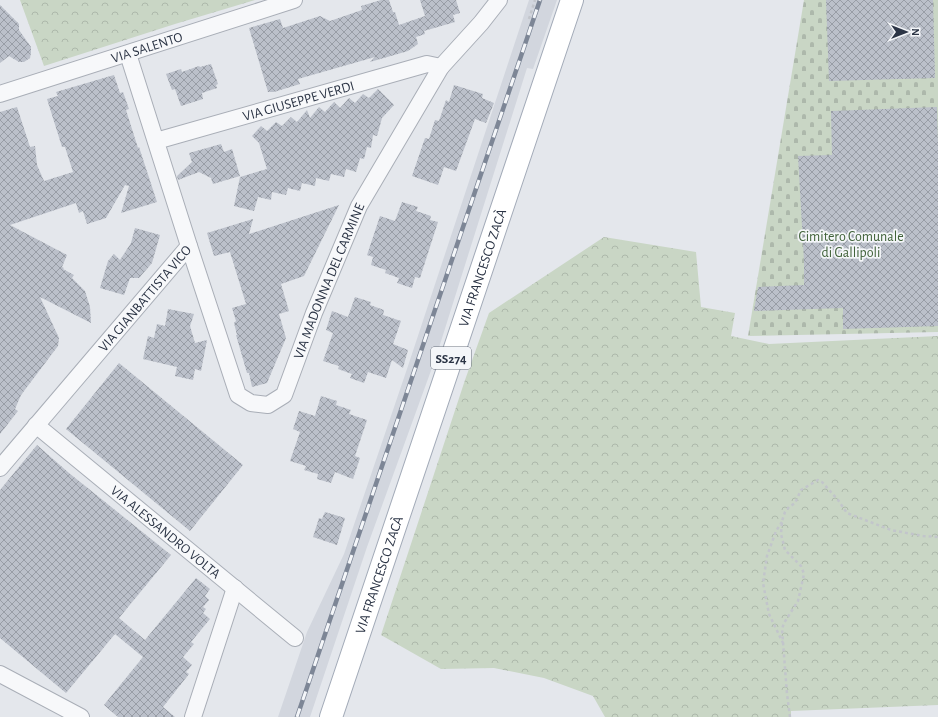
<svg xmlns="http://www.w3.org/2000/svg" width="938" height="717" font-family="'Alegreya Sans',sans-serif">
<defs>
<pattern id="forest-crowns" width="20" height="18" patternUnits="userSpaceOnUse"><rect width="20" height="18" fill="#c9d6c5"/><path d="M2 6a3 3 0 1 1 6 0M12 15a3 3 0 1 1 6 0" fill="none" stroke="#adb8ab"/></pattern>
<pattern id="cemetery-stones" width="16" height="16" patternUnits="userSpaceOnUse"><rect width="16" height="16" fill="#c9d6c5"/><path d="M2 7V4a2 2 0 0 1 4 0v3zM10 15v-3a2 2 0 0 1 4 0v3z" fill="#adb8ab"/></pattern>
<pattern id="building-cross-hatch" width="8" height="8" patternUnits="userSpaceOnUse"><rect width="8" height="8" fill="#bbc0ca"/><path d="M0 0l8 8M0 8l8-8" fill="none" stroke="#989da6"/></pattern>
</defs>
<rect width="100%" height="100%" fill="#e4e7ec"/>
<!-- built -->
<path fill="#d2d6de" d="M529 0H557L533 69 527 68 437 354 367 547 310 717H278L307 632 344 554 408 366Z"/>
<!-- forest -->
<path fill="url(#forest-crowns)" d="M20 0H255L175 24 44 66Z
M604 237 696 252 701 307 735 313 731 336 769 344 938 336V705L791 711V717H605L593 696 544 678 494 668 441 669 381 635 465 380 489 313Z"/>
<!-- cemetery -->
<path fill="url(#cemetery-stones)" d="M804 0H938V332L748 336Z"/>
<!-- building -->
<path fill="url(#building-cross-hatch)" d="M381 0H389L393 12H395L399 25 425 16 420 0H456L460 13 453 15 455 22 424 31 425 34 416 37 418 44 408 51 370 62 375 57 298 79 300 84 274 92H268L249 28 280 19 283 28 320 16 330 21 362 10 361 6Z
M826 0H933L935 78 829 81Z
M0 5 19 24V30L31 47V53L30 58 24 62H19L9 56 0 63Z
M211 64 218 84 216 85 217 88 202 93 203 99 181 106 175 89 172 90 166 74 181 69 182 72 199 66 200 67Z
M114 75 120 93 123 92 129 109 126 110 138 148 139 147 157 202 121 213 129 186 125 185 106 218 87 224 83 211 79 213 76 203 10 225 67 255 62 267 64 268 63 269 74 275 72 278 85 291 90 307 91 323 40 297 59 338 58 346 21 395 15 409 18 411 0 434V112L17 107 30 147 35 146 37 165 44 181 73 172 65 147H62L47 99 58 96 56 92Z
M454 85 483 94 482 98 494 103 486 123 475 119 456 171 444 167 438 185 412 176 425 138 429 139 435 120 439 121 446 100 449 102Z
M378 89 394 105 382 118 377 136 373 135 371 148 367 147 364 159 360 158 356 172 346 169 344 177 331 174 329 181 316 178 315 186 302 183 300 191 288 188 286 195 272 192 271 200 258 197 254 211 234 206 240 177 267 169 259 143 252 136 261 126 267 131 276 122 282 126 291 117 297 122 307 110 310 118 319 107 325 112 334 102 340 108 349 98 355 103 363 94 369 98Z
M937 107 938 144V326L843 329V308L754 311 758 287 804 285V261L798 156 832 155 831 111Z
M221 144 224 152 232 149 240 176 213 184 211 178 199 172 178 180 177 176 192 162 189 153Z
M402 202 418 207 416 211 431 216 430 220 438 222 420 278 415 277 412 288 397 283 399 278 385 273 386 270 371 265 373 257 367 255 380 216 395 221Z
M339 205 304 276 281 284 289 311 279 314 286 338 267 383 252 387 249 373H247L236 335H237L234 323 236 321 232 308 246 304 230 252 214 256 207 233 253 219 249 234Z
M135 228 160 235 152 263 139 278H130L124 295 100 288 108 261 114 254 120 260 131 243Z
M355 297 371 302 370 305 384 310 383 315 401 321 393 344 408 350 403 368 392 360 386 378 368 372 364 383 350 378 352 374 338 369 339 366 323 361 333 333 326 330 332 311 348 317Z
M168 309 194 314 190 326 195 343 207 340 201 371 195 369 193 380 175 376 177 367 143 359 148 336 154 338 157 324 165 326Z
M119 363 243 465 190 531 66 429Z
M321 396 337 401 336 405 351 410 349 414 367 420 355 456 360 458 353 479 335 472 331 483 317 479 318 474 304 470 306 466 290 461 300 432 293 429 299 411 315 416Z
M37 445 69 473 171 555 119 618 145 640 196 578 210 589 205 596 209 600 203 607 206 609 203 613 210 619 191 642 194 644 183 657 192 665 186 672 189 674 163 707 175 717H118L104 705 143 657 115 634 66 693 0 638V490Z
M325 512 345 518 337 545 313 537 319 518 322 519Z"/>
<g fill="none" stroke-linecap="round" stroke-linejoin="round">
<!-- minor casing -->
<g stroke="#a9aeb7" stroke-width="18">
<g id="minor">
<path id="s1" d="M128 54 189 246 238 395 251 403 268 405 284 395 314 313 359 206 441 67 481 23 499 0"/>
<path id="s2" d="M0 94 294 0"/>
<path id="s3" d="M156 141 427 64 441 67"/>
<path id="s4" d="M36 425 295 638"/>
<path id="s5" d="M0 468 189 246"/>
<path d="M0 674 81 717"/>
<path d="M193 717 235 588"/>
</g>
</g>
<!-- primary casing -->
<g stroke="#a3abb8" stroke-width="24">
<g id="primary">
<path id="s6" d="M331 717 572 0"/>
</g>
</g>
<!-- path -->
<path stroke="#c2c5cb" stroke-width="2.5" stroke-dasharray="3 3" stroke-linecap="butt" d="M529 19 535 0
M782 522 776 531 767 556 763 583 769 614 783 643
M790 717 787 694 782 629 784 623 798 601 804 574 801 566 785 550 781 534 782 521 785 512 789 507 795 503 801 490 818 480 822 482 838 500 847 513 891 530 923 536 938 537"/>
<!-- minor -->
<use href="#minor" stroke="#f7f8fa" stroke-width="16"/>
<!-- primary -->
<use href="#primary" stroke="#fff" stroke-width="22"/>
<!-- rail casing -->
<g stroke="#7d8696" stroke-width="4.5">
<path id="rail" d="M297 717 540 0"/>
</g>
<!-- rail -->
<use href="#rail" stroke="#f4f6f9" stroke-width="3" stroke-dasharray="9" stroke-linecap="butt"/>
</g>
<g text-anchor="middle" stroke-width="3.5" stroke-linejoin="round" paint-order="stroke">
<!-- shield labels -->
<rect fill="#f4f6f9" stroke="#676e7b" stroke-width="1" x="431" y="347" width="40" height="22" rx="3"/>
<g font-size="13" font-weight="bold" fill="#2b3445">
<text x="451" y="363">SS274</text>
</g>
<!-- street labels -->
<g font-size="14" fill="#2b3445" stroke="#f4f6f9">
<text dy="5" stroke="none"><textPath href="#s2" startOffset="154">VIA SALENTO</textPath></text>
<text dy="5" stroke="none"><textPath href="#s3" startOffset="148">VIA GIUSEPPE VERDI</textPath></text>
<text dy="5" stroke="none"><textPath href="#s6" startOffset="474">VIA FRANCESCO ZACÀ</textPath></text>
<text dy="5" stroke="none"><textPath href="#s1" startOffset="532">VIA MADONNA DEL CARMINE</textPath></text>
<text dy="5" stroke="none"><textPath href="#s5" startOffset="223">VIA GIANBATTISTA VICO</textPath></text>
<text dy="5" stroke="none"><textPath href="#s4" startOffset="168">VIA ALESSANDRO VOLTA</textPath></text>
<text dy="5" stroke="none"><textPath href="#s6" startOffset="150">VIA FRANCESCO ZACÀ</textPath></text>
</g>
<!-- park labels -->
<g font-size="14" fill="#3f6138" stroke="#f4f6f9">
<text x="851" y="241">Cimitero Comunale<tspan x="851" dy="16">di Gallipoli</tspan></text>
</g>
</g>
<!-- north arrow -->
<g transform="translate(906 32) rotate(90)" stroke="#f4f6f9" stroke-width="3" paint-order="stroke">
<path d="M0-3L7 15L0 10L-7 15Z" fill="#2b3445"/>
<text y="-6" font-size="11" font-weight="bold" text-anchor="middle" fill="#2b3445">N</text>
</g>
</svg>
